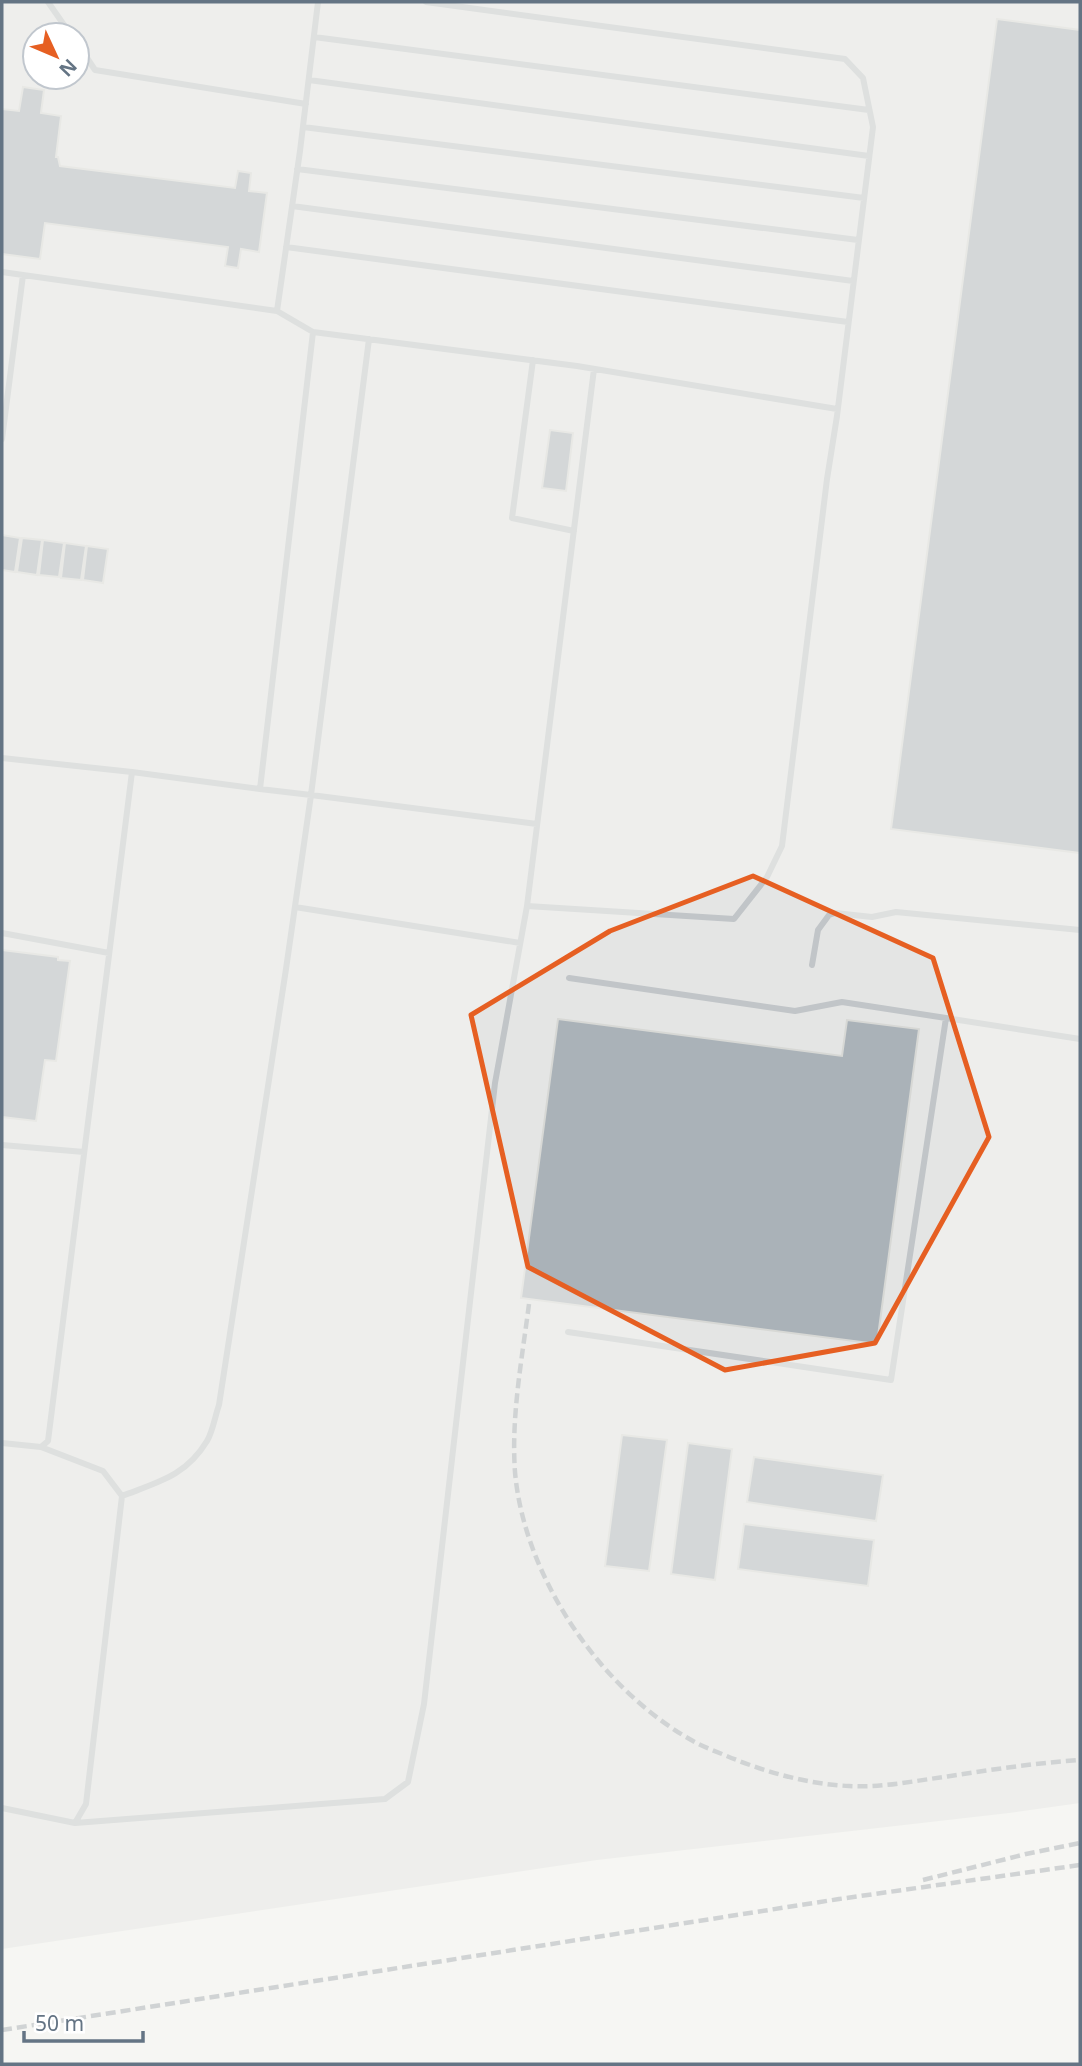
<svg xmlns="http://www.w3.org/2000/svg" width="1082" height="2066" font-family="'Noto Sans',sans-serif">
<rect width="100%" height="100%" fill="#f6f6f3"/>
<!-- built -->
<path fill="#e4e5e4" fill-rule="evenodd" d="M2 2H1080V1803L1009 1813 597 1860 2 1949ZM35 35H77V77H35Z"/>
<!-- building -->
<path fill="#aab2b8" stroke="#d7d8d5" stroke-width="2" d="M997 19 1080 30V853L891 829Z
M23 87 44 90 41 113 61 116 56 157H58L60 166 235 188 238 171 251 173 249 191 267 193 259 252 241 249 238 268 225 266 228 247 45 223 40 259 2 254V109L19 111Z
M550 430 573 433 566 491 542 488Z
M2 535 20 538 15 572 2 570Z
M22 538 42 540 37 575 17 572Z
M43 540 64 543 59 577 39 575Z
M65 543 86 546 81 580 61 578Z
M87 546 108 549 103 583 83 580Z
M2 950 58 957V960L70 961 56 1061 45 1060 36 1121 2 1117Z
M558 1019 842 1056 847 1020 919 1029 877 1344 521 1298Z
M622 1435 667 1440 649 1571 605 1566Z
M688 1443 732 1449 715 1580 671 1574Z
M754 1457 883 1475 876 1521 747 1502Z
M744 1524 874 1540 868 1586 738 1569Z"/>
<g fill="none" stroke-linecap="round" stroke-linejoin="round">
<!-- service -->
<path stroke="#c1c5c8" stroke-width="6" d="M48 2 71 35
M314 37 869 110
M77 43 95 70 306 104
M309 80 869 156
M303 127 864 198
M297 169 858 240
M292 206 853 281
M286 247 848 322
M2 272 277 311 300 151 318 2
M313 332 577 366 837 409
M369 339 311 795 537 824
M533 360 512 518 574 531
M2 439 23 275
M2 758 132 772
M527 906 594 369
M295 907 520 943
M2 933 109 953
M812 965 818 930 829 915 835 913 872 917 896 912 1080 930
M569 978 795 1011 842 1002 946 1018
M2 1145 84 1152
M568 1332 891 1380 946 1018 1080 1039
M2 1443 41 1447 48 1441 132 772 260 789 313 332 277 311
M122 1496C158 1482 186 1476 207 1441 213 1431 215 1416 219 1405L286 969 311 795 260 789
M2 1808 75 1823 86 1804 122 1496 103 1471 41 1447
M75 1823 385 1799 408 1782 424 1704 495 1083 527 906 734 919 767 877 782 846 827 479 837 416 873 127 863 78 845 59 426 2"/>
<!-- rail -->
<path stroke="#a3a9af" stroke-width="4.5" stroke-dasharray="10 5" stroke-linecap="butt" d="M529 1304C522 1359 511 1416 515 1472 524 1577 601 1690 693 1741 702 1746 712 1750 722 1754 762 1771 805 1784 849 1786 881 1788 913 1781 944 1777 989 1770 1034 1763 1080 1760
M923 1880 1026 1854 1080 1843
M2 2030 839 1899 1080 1865"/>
</g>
<!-- marked area -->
<path d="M0 0H1082V2066H0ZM753 876 933 958 989 1137 875 1343 725 1370 528 1267 471 1015 610 931Z" fill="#f6f6f3" fill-opacity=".55" fill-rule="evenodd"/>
<path fill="none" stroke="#e65f22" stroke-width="5" stroke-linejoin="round" d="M753 876 933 958 989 1137 875 1343 725 1370 528 1267 471 1015 610 931Z"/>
<!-- border -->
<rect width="1082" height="2066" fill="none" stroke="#647484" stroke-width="7"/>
<!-- north arrow -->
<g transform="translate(56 56) rotate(134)"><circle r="33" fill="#ffffff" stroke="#c1c7ce" stroke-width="2"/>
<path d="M0-5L12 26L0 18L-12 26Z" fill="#e65f22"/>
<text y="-10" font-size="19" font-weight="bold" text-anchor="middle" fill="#647484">N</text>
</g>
<!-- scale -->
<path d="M24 2031v10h119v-10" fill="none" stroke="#647484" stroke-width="3.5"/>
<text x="35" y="2031" font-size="21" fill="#647484" stroke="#ffffff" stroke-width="5" paint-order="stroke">50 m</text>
</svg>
